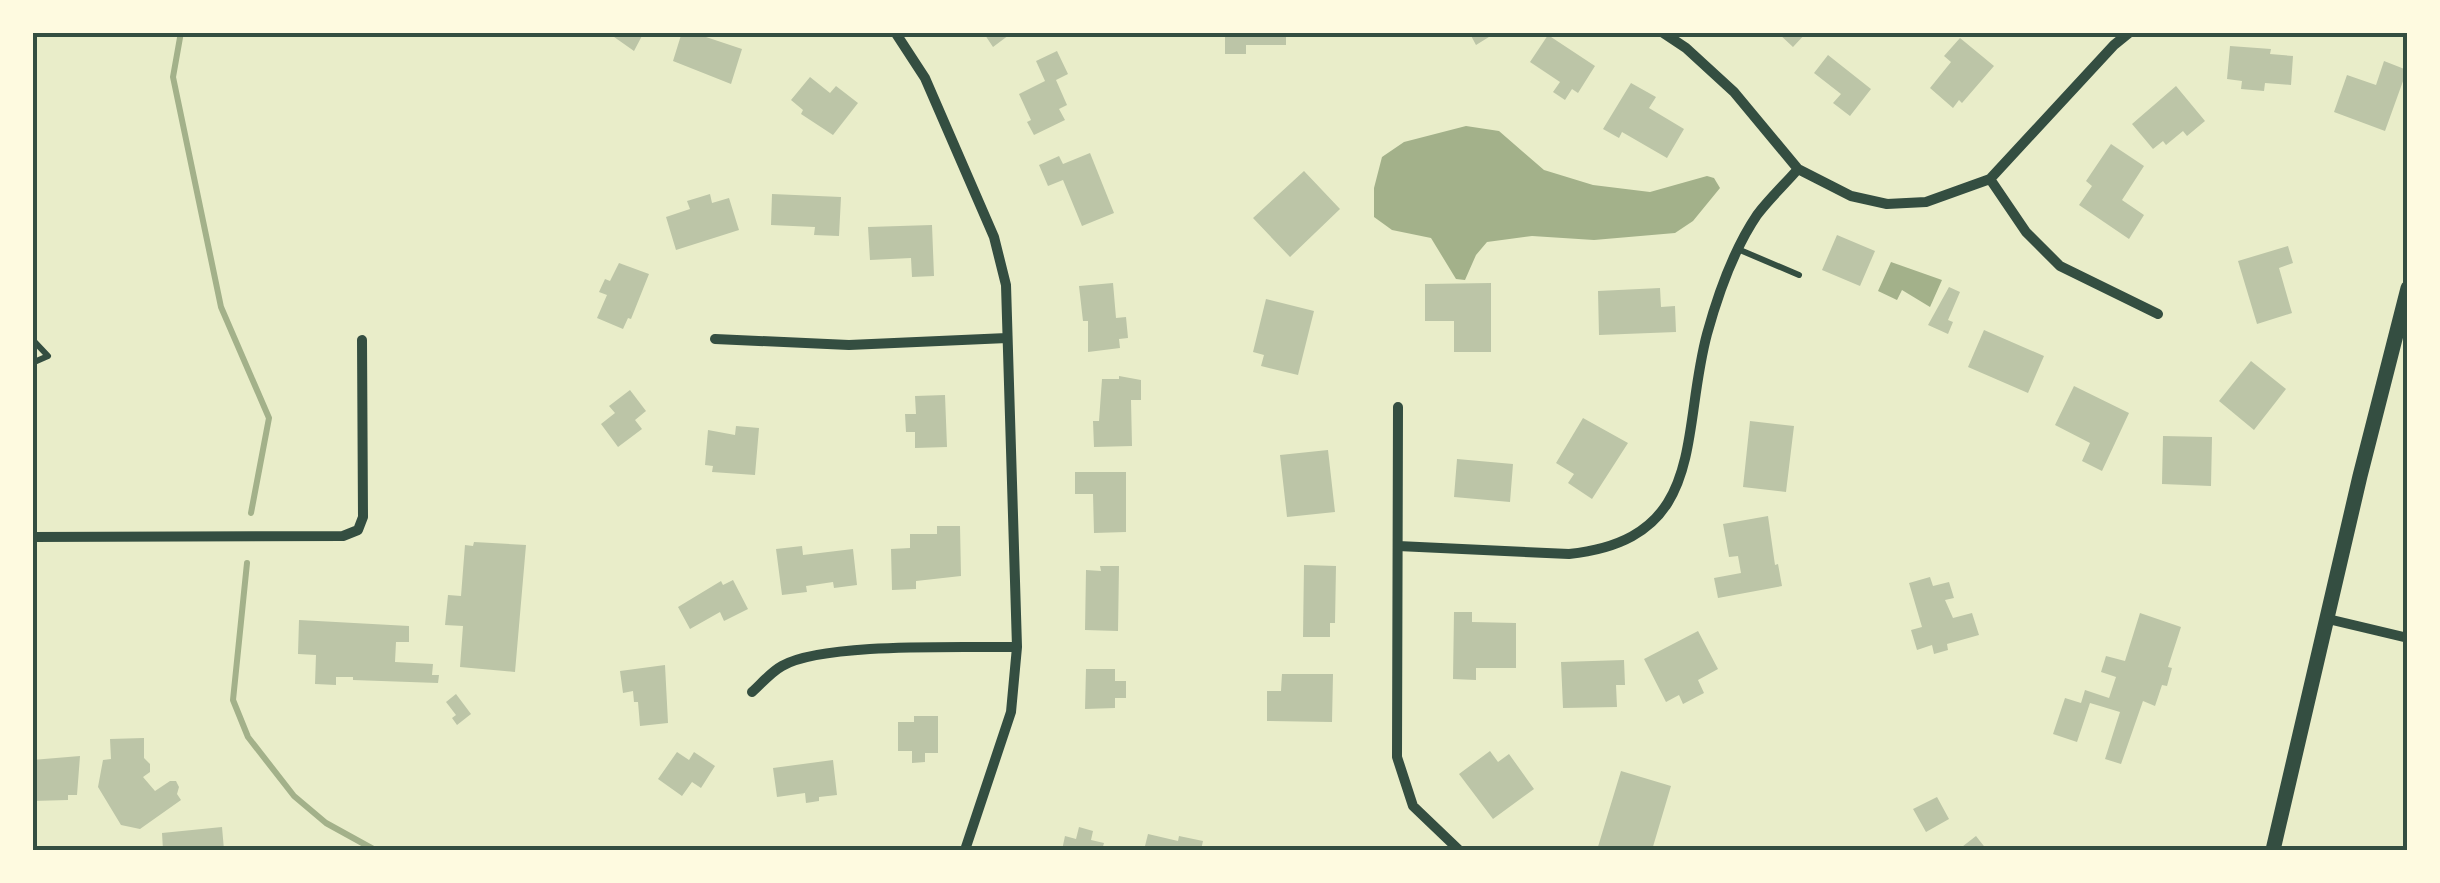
<svg xmlns="http://www.w3.org/2000/svg" width="2440" height="883" font-family="'PT Sans Narrow',sans-serif">
<rect width="100%" height="100%" fill="#e9edc9"/>
<!-- water -->
<path fill="#a3b18a" d="M1466 126 1499 131 1544 170 1593 185 1650 192 1707 176 1714 178 1720 188 1693 221 1675 233 1594 240 1532 236 1487 242 1476 255 1465 280 1456 279 1431 238 1392 230 1374 217V188L1382 157 1404 142Z
M1891 262 1942 280 1930 307 1902 290 1897 300 1878 291Z"/>
<g fill="none" stroke-linecap="round" stroke-linejoin="round">
<!-- stream -->
<path stroke="#a3b18a" stroke-width="6" d="M181 32 173 77 221 307 269 418 251 513
M247 563 233 700 248 737 294 796 326 823 375 850"/>
</g>
<!-- building -->
<path fill="#bcc5a7" d="M607 32H644L634 51Z
M682 32 696 37 697 34 742 49 731 84 673 61Z
M983 32H1013L993 47Z
M1225 32H1286V45H1246V54H1225Z
M1469 32H1497L1476 45Z
M1777 32H1807L1793 47Z
M1548 35 1595 66 1578 93 1572 89 1565 100 1553 92 1560 82 1530 62Z
M1960 38 1994 66 1962 103 1959 100 1953 108 1930 88 1951 62 1944 56Z
M2230 46 2271 49 2270 54 2293 56 2291 85 2265 83 2264 91 2241 89 2242 81 2227 79Z
M1057 51 1068 74 1056 80 1067 105 1059 109 1065 120 1034 135 1027 122 1031 120 1019 94 1045 81 1036 61Z
M1828 55 1871 89 1850 116 1833 103 1841 94 1814 73Z
M2384 61 2407 70 2385 131 2334 112 2347 75 2376 85Z
M810 77 830 93 836 86 858 103 833 135 801 114 803 110 791 100Z
M1631 83 1656 97 1649 108 1684 129 1667 158 1622 132 1619 138 1603 129Z
M2176 86 2205 121 2187 136 2183 131 2166 145 2163 141 2153 149 2132 124Z
M2111 144 2144 166 2122 200 2144 215 2129 239 2079 205 2092 186 2086 181Z
M1090 153 1114 213 1082 226 1063 180 1048 186 1039 165 1059 156 1063 164Z
M1304 171 1340 209 1290 257 1253 218Z
M710 194 712 203 729 198 739 230 676 250 666 217 690 209 687 201Z
M772 194 841 197 839 236 814 235 815 227 771 225Z
M932 225 934 276 912 277 911 258 870 260 868 227Z
M1837 235 1875 251 1860 286 1822 270Z
M2288 246 2293 263 2279 268 2292 313 2257 324 2238 261Z
M619 263 649 274 631 319 628 318 623 329 597 318 607 295 599 292 605 279 610 281Z
M1113 283 1116 318 1126 317 1128 338 1119 339 1120 348 1088 352V321H1083L1079 286Z
M1491 283V352H1454V321H1425V284Z
M1949 287 1960 292 1948 320 1953 322 1948 334 1928 325Z
M1660 288 1661 307 1675 306 1676 332 1599 335 1598 291Z
M1266 299 1314 311 1298 375 1261 366 1264 355 1253 352Z
M1984 330 2044 356 2028 393 1968 367Z
M2251 361 2286 389 2254 430 2219 401Z
M1119 376 1141 380V400H1131L1132 446 1094 447 1093 421H1099L1102 379H1119Z
M2074 386 2129 413 2102 471 2082 461 2090 443 2055 425Z
M630 390 646 411 635 420 642 429 618 447 601 424 615 413 609 406Z
M945 395 947 447 915 448V432H906L905 414H916L915 396Z
M1583 418 1628 443 1592 499 1568 483 1574 474 1556 463Z
M1750 421 1794 426 1786 492 1743 487Z
M736 426 759 428 755 475 712 472 713 466 705 465 708 430 735 435Z
M2163 436 2212 437 2211 486 2162 484Z
M1328 450 1335 512 1287 517 1280 455Z
M1457 459 1513 464 1510 502 1454 497Z
M1075 472H1126V532L1094 533 1093 494H1075Z
M1768 516 1775 565 1778 564 1782 586 1718 598 1714 578 1741 573 1738 556 1729 557 1723 524Z
M937 526H960L961 576 916 581V589L892 590 891 549 910 548V534H937Z
M474 542 526 545 515 672 460 667 463 626 445 625 448 595 461 596 465 545 473 546Z
M802 546 803 555 853 549 857 585 834 588 833 582 806 586 807 592 782 595 776 549Z
M1304 565 1336 566 1335 623H1330V637H1303Z
M1100 566H1119L1118 631 1085 630 1086 570 1101 571Z
M1930 577 1933 586 1949 582 1954 598 1945 600 1953 618 1972 613 1979 635 1947 644 1948 650 1934 654 1932 645 1917 650 1911 630 1922 627 1909 583Z
M733 580 748 609 724 621 720 612 690 629 678 607 721 581 723 585Z
M1454 612H1472V622L1516 623V668H1476V680L1453 679Z
M2140 613 2181 627 2168 667 2172 668 2167 686 2162 685 2155 706 2143 701 2121 764 2105 759 2120 712 2090 703 2077 742 2053 734 2065 698 2081 703 2085 690 2109 698 2116 677 2101 672 2106 656 2125 661Z
M299 620 409 626V642H396L395 662 433 664 432 675H439L438 683 353 680V677H336V685L315 684 316 655 298 654Z
M1698 631 1718 669 1698 680 1704 693 1683 704 1679 695 1666 702 1644 659Z
M1624 660 1625 685H1616L1617 707 1563 708 1561 662Z
M665 665 668 723 640 726 638 702H634L633 691 623 693 620 671Z
M1086 669H1115V681H1126V698H1115V708L1085 709Z
M1282 674H1333L1332 722 1267 721V691H1281Z
M456 694 471 714 457 725 452 718 456 715 446 702Z
M914 716H938V753H925V762L912 763V751H898V722H914Z
M144 738V758L150 764V772L143 777 155 791 170 781H176L179 787 177 794 181 800 140 829 121 825 98 787 103 760 111 759 110 739Z
M1490 751 1498 762 1509 754 1534 789 1493 819 1459 774Z
M677 752 689 760 694 752 715 766 701 788 692 782 682 796 658 779Z
M80 756 77 795H68V800L32 801V760Z
M833 760 837 795 819 797V801L806 803 805 793 777 797 773 768Z
M1621 771 1671 786 1652 850H1597Z
M1937 797 1949 819 1926 832 1913 809Z
M222 827 224 850H163L162 833Z
M1079 827 1093 831 1091 840 1104 843 1102 850H1062L1065 836 1076 839Z
M1148 834 1178 841 1179 836 1203 841 1201 850H1144Z
M1976 836 1987 850H1958Z"/>
<g fill="none" stroke-linecap="round" stroke-linejoin="round">
<!-- service -->
<path stroke="#344e41" stroke-width="6" d="M1740 250 1799 275
M32 339 48 356 32 363"/>
<!-- minor -->
<path stroke="#344e41" stroke-width="10" d="M895 32 925 78 994 237 1006 285 1017 647 1011 712 965 850
M1662 32 1686 48 1734 92 1798 169 1851 196 1887 204 1926 202 1990 179 2114 45 2130 32
M1990 179 2026 232 2060 266 2158 314
M715 339 849 345 1007 338
M1398 407 1397 757 1413 806 1459 850
M32 537 343 536 358 530 363 517 362 340
M1398 546 1569 554C1708 539 1680 435 1707 334 1718 294 1734 249 1757 215 1769 199 1785 184 1798 169
M2328 619 2408 638
M752 692C761 684 771 672 782 666 824 642 964 648 1017 647"/>
<!-- tertiary -->
<path stroke="#344e41" stroke-width="15" d="M2273 850 2360 476 2408 288"/>
</g>
<!-- border -->
<rect width="2440" height="883" fill="none" stroke="#fefae0" stroke-width="70"/>
<rect x="35" y="35" width="2370" height="813" fill="none" stroke="#344e41" stroke-width="4"/>
</svg>
